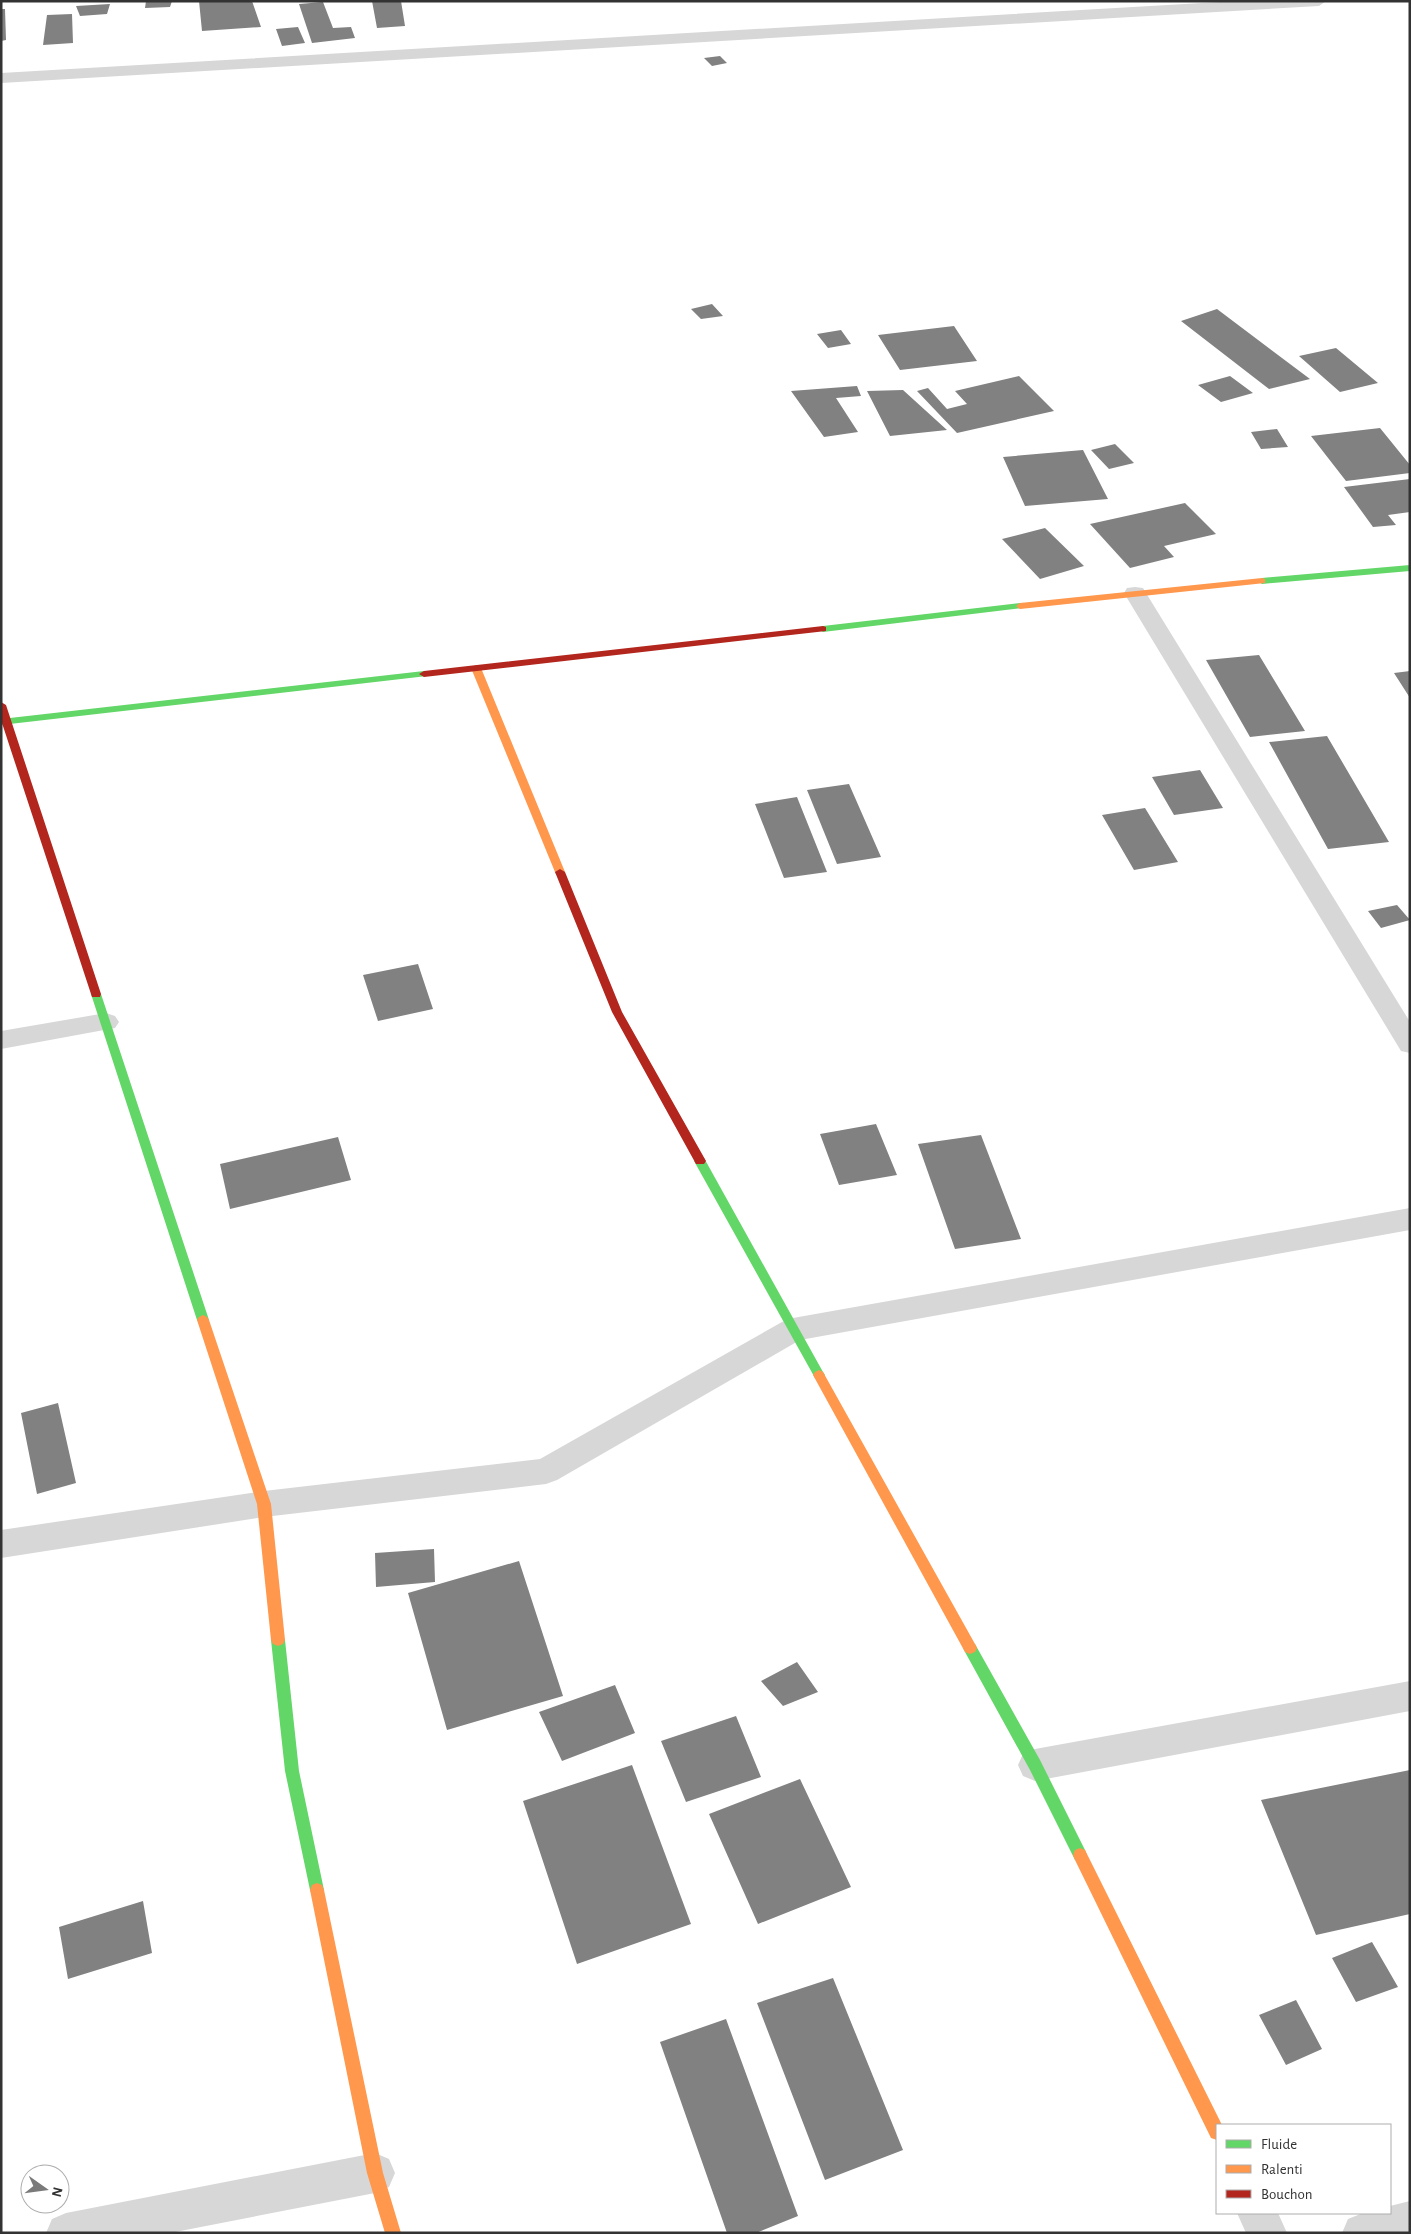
<svg xmlns="http://www.w3.org/2000/svg" width="1411" height="2234" font-family="'Alegreya Sans',sans-serif">
<rect width="100%" height="100%" fill="#fff"/>
<!-- building -->
<path fill="#818181" d="M146 1H172L170 7 145 8Z
M199 1H252L261 27 202 31Z
M372 1H401L405 26 377 28Z
M323 2 333 28 351 27 355 38 312 43 299 4Z
M110 4 107 14 80 16 76 6Z
M1 9H5L6 40 1 41Z
M72 14 73 43 43 45 47 15Z
M298 27 305 43 282 46 276 29Z
M720 56 727 63 712 66 704 58Z
M712 304 723 316 701 319 691 309Z
M1217 309 1310 379 1269 389 1181 321Z
M954 326 977 361 900 370 878 335Z
M841 330 851 344 828 348 817 334Z
M1336 348 1378 383 1340 392 1299 356Z
M1019 376 1054 411 957 433 917 391 928 388 947 409 967 404 955 391Z
M1230 376 1253 393 1221 402 1198 385Z
M857 386 861 396 836 398 858 432 824 437 791 391Z
M903 390 947 430 890 436 867 391Z
M1380 428 1410 465V473L1346 481 1311 436Z
M1277 429 1288 447 1261 449 1251 432Z
M1115 444 1134 463 1109 469 1091 450Z
M1083 450 1108 499 1025 506 1003 457Z
M1410 479V512L1388 515 1396 525 1373 527 1344 487Z
M1185 503 1216 534 1164 546 1174 557 1130 568 1090 524Z
M1045 528 1084 566 1040 579 1002 539Z
M1259 655 1305 731 1250 737 1206 660Z
M1410 671V698L1394 673Z
M1327 736 1389 842 1328 849 1269 742Z
M1200 770 1223 808 1174 815 1152 777Z
M849 784 881 857 837 864 807 790Z
M797 797 827 872 784 878 755 804Z
M1145 808 1178 862 1134 870 1102 815Z
M1397 905 1410 920 1381 928 1368 911Z
M418 964 433 1009 378 1021 363 975Z
M876 1124 897 1175 839 1185 820 1134Z
M981 1135 1021 1239 955 1249 918 1144Z
M338 1137 351 1180 230 1209 220 1164Z
M58 1403 76 1483 37 1494 21 1413Z
M434 1549 435 1582 376 1587 375 1553Z
M519 1561 563 1696 447 1730 408 1593Z
M797 1662 818 1692 783 1706 761 1681Z
M615 1685 635 1733 562 1761 539 1712Z
M736 1716 761 1777 686 1802 661 1741Z
M632 1765 691 1924 577 1964 523 1801Z
M1410 1770V1914L1316 1935 1261 1800Z
M800 1779 851 1887 758 1924 709 1814Z
M143 1901 152 1953 68 1979 59 1927Z
M1372 1942 1398 1987 1356 2002 1332 1958Z
M833 1978 903 2150 825 2180 757 2003Z
M1296 2000 1322 2049 1286 2065 1259 2015Z
M726 2019 798 2216 756 2233H727L660 2042Z"/>
<g fill="none" stroke-linecap="round" stroke-linejoin="round">
<!-- street -->
<path fill="#d7d7d7" fill-rule="evenodd" d="M1237 1H1326L1319 6 1 83V73Z
M1135 587 1143 588 1146 593 1410 1022V1053L1401 1051 1124 593 1127 588Z
M106 1013 115 1016 119 1022 115 1028 1 1049V1031Z
M1410 1208V1230L800 1340 557 1480 546 1484 264 1517 1 1558V1530L264 1491 540 1459 782 1322 793 1318Z
M1410 1681V1711L1035 1781 1023 1776 1018 1765 1023 1754 1035 1749Z
M375 2153 389 2159 395 2173 389 2187 375 2193 170 2233H46L52 2219 66 2213Z
M1410 2201V2233H1342L1348 2219 1363 2213H1390V2206Z
M1237 2213H1278L1287 2233H1246Z"/>
<!-- fast -->
<path fill="#63d668" fill-rule="evenodd" d="M1410 565V571L1262 584 1258 581 1262 578Z
M1020 603 1024 606 1023 608 823 632 818 629 823 626Z
M424 671 427 672V676L1 725V719Z
M96 990 101 994 209 1320 207 1323H199L197 1320 91 994Z
M700 1157 704 1158 823 1372 825 1375 823 1378 819 1380 815 1378 694 1161Z
M278 1634 283 1636 285 1640 299 1771 324 1890 322 1895 317 1897 312 1895 310 1890 285 1771 271 1640 273 1636Z
M970 1642 975 1644 1040 1760 1085 1850 1087 1855 1085 1860 1080 1862 1075 1860 1030 1770 965 1652 963 1648 965 1644Z"/>
<!-- slow -->
<path fill="#ff974d" fill-rule="evenodd" d="M1262 578 1265 579V583L1020 609 1016 606 1020 603Z
M476 665 481 668 565 872 564 874H556L555 872 471 668Z
M203 1315 207 1317 209 1320 271 1504 285 1640 283 1644 278 1646 273 1644 271 1640 257 1504 197 1320 199 1317Z
M819 1370 823 1372 975 1644 977 1648 975 1652 970 1654 965 1652 813 1375 815 1372Z
M1080 1848 1085 1850 1222 2125H1217V2140L1211 2138 1075 1860 1073 1855 1075 1850Z
M317 1883 322 1885 324 1890 383 2173 401 2233H385L367 2173 310 1890 312 1885Z"/>
<!-- jam -->
<path fill="#b3261e" fill-rule="evenodd" d="M823 626 826 627V631L424 677 419 674 424 671Z
M1 702 6 705 101 994 100 997H92L91 994 1 720Z
M560 869 565 872 622 1012 706 1161 704 1164H696L612 1012 555 872Z"/>
</g>
<!-- border -->
<rect width="1411" height="2234" fill="none" stroke="#333333" stroke-width="5"/>
<!-- legend -->
<rect x="1216" y="2124" width="175" height="90" fill="#ffffff" stroke="#adadad"/>
<rect x="1226" y="2140" width="25" height="8" fill="#63d668" stroke="#adadad"/>
<text x="1261" y="2149" font-size="15" fill="#333333">Fluide</text>
<rect x="1226" y="2165" width="25" height="8" fill="#ff974d" stroke="#adadad"/>
<text x="1261" y="2174" font-size="15" fill="#333333">Ralenti</text>
<rect x="1226" y="2190" width="25" height="8" fill="#b3261e" stroke="#adadad"/>
<text x="1261" y="2199" font-size="15" fill="#333333">Bouchon</text>
<!-- north arrow -->
<g transform="translate(45 2189) rotate(104)"><circle r="24" fill="#ffffff" stroke="#adadad"/>
<path d="M0-4L9 19L0 12L-9 19Z" fill="#7a7a7a"/>
<text y="-8" font-size="14" font-weight="bold" text-anchor="middle" fill="#333333">N</text>
</g>
</svg>
